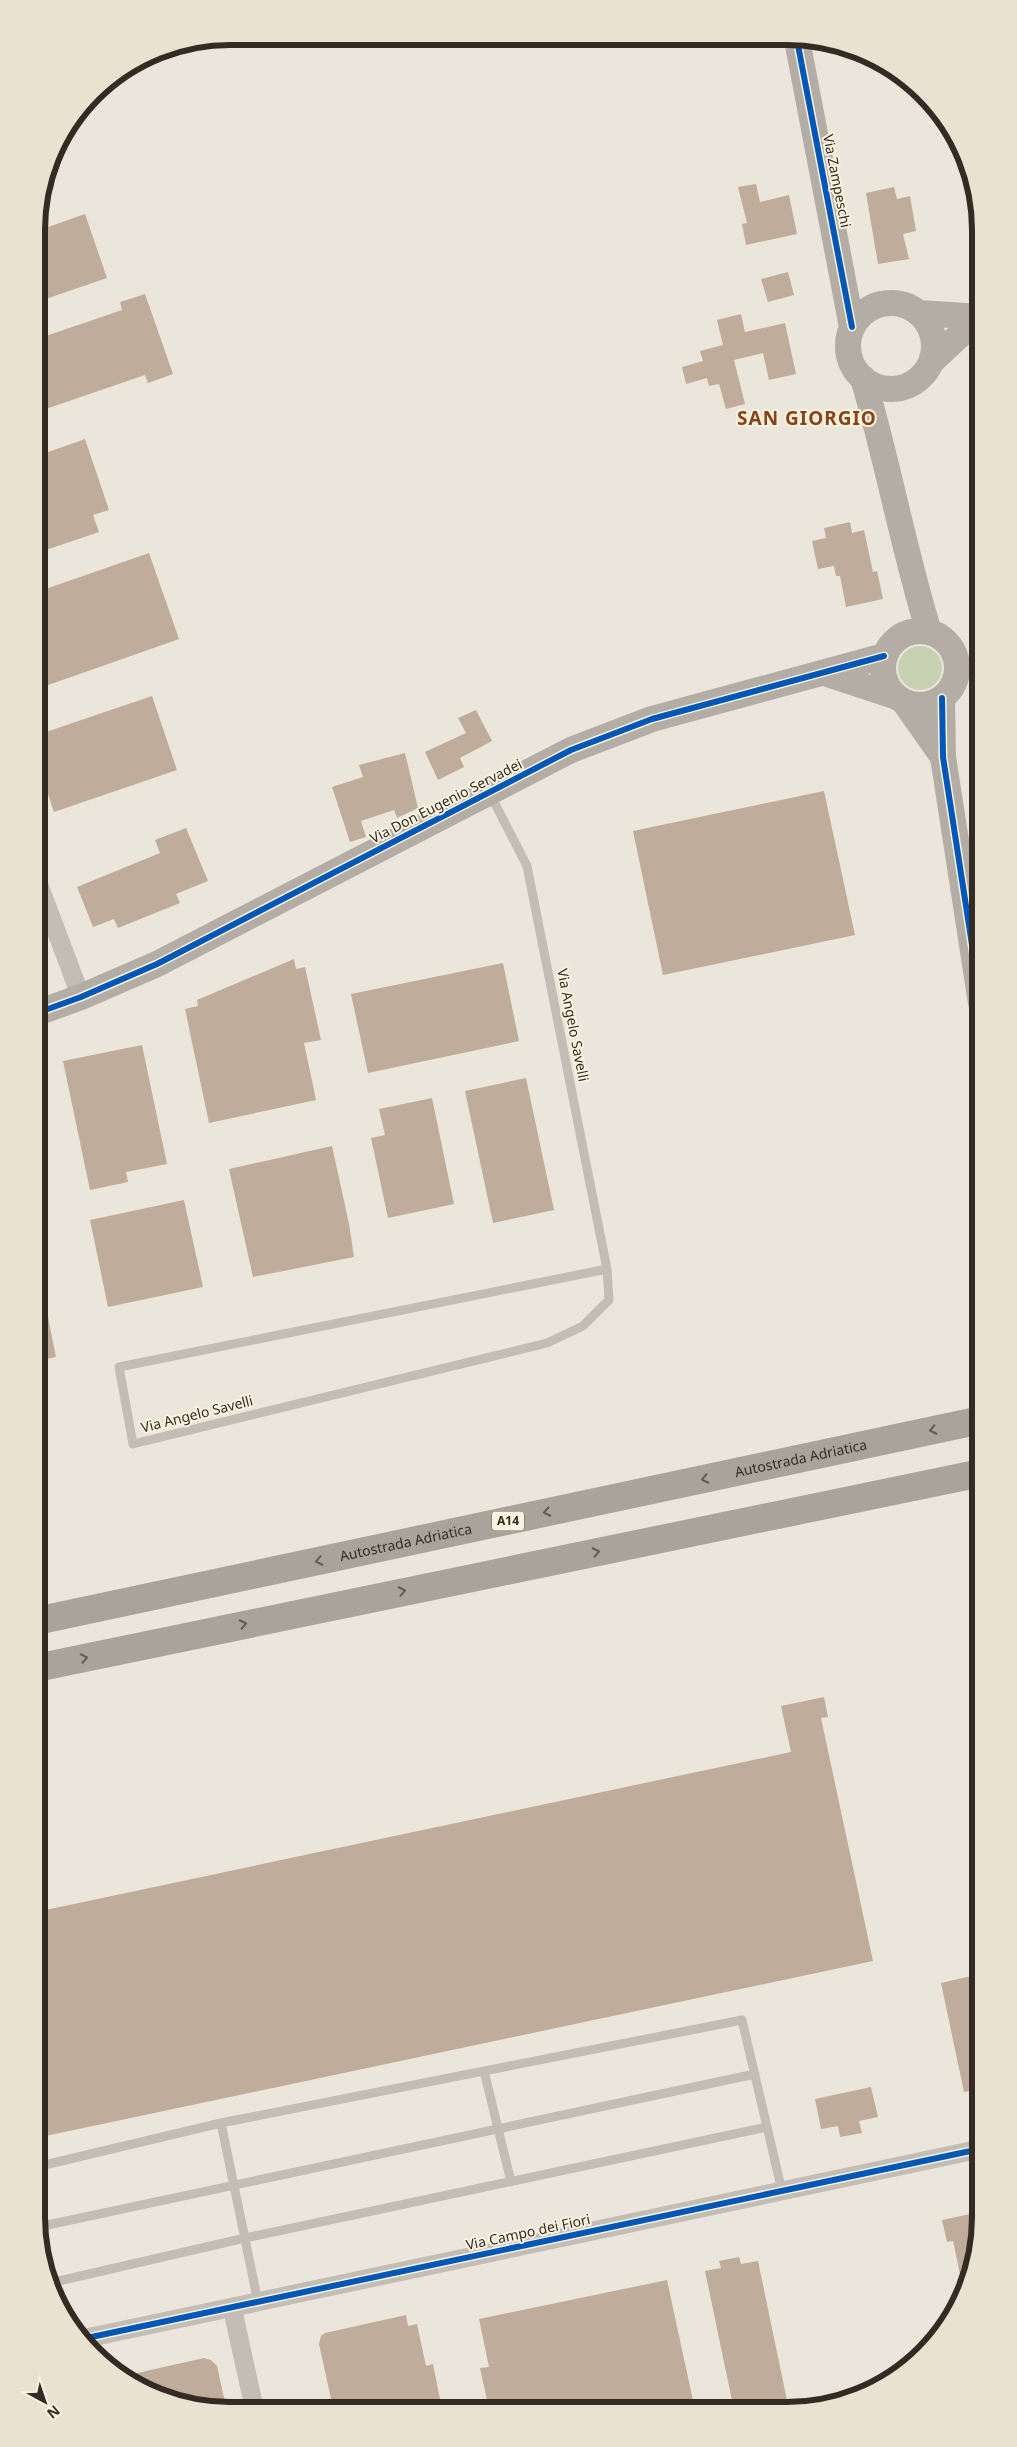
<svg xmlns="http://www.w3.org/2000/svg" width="1017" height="2447" font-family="'Noto Sans',sans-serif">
<rect width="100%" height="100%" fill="#ebe6db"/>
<!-- green -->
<path fill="#c8d2b3" d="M898 668a22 22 0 1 1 44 0a22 22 0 1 1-44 0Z"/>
<!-- building -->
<path fill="#c0ac9b" d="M756 184 760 202 789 195 797 234 746 245 742 224 747 223 738 187Z
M894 187 897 199 910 196 916 231 903 234 909 259 878 264 866 193Z
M85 214 107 278 37 302V231Z
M788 272 794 295 768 302 761 279Z
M145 294 173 374 148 383 145 375 37 412V339L122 310 120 302Z
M741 314 745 332 785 323 796 374 769 380 763 353 734 360 745 404 726 409 719 384 709 386 707 378 686 384 682 367 703 361 700 351 723 345 717 320Z
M85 439 109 510 93 515 99 532 37 553V456Z
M850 522 852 533 864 530 873 572 877 571 883 599 846 607 840 576H836L834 566 818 569 812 541 826 538 824 528Z
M149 553 179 639 37 689V592Z
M152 696 177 770 54 812 37 761V735Z
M476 710 492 741 460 758 464 767 438 780 425 752 466 733 458 718Z
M405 753 418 808 397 818 394 810 361 821 366 837 350 842 332 787 363 777 359 765Z
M824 791 855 935 663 975 633 831Z
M186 828 208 881 176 894 180 903 118 928 114 919 93 927 77 887 160 853 155 840Z
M294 959 296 969 305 967 321 1040 304 1043 316 1100 209 1123 185 1009 198 1006 197 1000Z
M503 963 519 1041 368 1073 351 994Z
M142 1045 167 1164 126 1172 128 1182 90 1190 63 1061Z
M526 1078 554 1210 493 1223 465 1091Z
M432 1098 454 1204 388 1218 371 1138 385 1135 379 1109Z
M332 1146 349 1224 354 1257 253 1277 229 1169Z
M184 1200 203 1287 108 1307 90 1220Z
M36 1292H43L56 1357 36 1361Z
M824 1697 828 1717 821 1718 873 1961 36 2138V1912L791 1752 781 1706Z
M980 1974V2089L964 2092 941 1983Z
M871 2087 878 2117 859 2121 862 2133 840 2137 838 2126 821 2129 815 2099Z
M980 2212V2229L964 2293 953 2241 947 2242 942 2220Z
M739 2257 741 2264 758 2261 789 2410H734L705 2271 721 2268 719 2261Z
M667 2280 695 2410 489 2409 480 2368 489 2367 479 2319Z
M406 2315 408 2326 417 2324 426 2366 433 2364 442 2409 333 2408 319 2344 321 2336 325 2333Z
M204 2358 211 2360 217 2366 226 2407H193L144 2391 124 2376Z"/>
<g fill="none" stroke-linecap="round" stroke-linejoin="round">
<!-- lane -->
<path stroke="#c3bdb5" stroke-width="9" d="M490 794 527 866 607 1269 119 1367 133 1444 547 1343 583 1326 609 1300 607 1269
M484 2071 511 2182
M221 2123 742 2020 782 2191
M36 2167 221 2123 258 2302
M38 2227 755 2074
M50 2283 245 2238 767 2127"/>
<!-- street -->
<path stroke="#c3bdb5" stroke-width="19" d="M37 880 81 997
M232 2307 254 2407
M82 2339 980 2149"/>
<!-- secondary -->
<path stroke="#b4ada5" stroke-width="26" d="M797 40 852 327
M848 346a43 43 0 1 1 86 0a43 43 0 1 1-86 0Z
M918 313 981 317
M931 362 978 318
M863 378C888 462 903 548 929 632
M883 668a37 37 0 1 1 74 0a37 37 0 1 1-74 0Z
M824 673 894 696
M942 698 943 757 981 1003
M905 703 943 757
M37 1013 81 997 157 964 571 750 652 719 884 656"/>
<!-- highway -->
<g stroke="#a9a49b" stroke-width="28">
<path id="s1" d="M36 1621 981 1420"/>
<path d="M36 1668 981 1473"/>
</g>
<!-- cycleway casing -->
<g stroke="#faf2e0" stroke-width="9">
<path id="cycleway" d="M797 40 852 327
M942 698 943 757 981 1003
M37 1013 81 997 157 964 571 750 652 719 884 656
M82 2339 980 2149"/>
</g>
<!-- cycleway -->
<use href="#cycleway" stroke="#0057b8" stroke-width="6"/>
</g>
<!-- one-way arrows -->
<defs><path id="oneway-chevron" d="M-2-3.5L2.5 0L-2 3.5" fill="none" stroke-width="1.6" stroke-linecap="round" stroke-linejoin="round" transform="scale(1.25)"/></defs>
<g stroke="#625b54">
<use href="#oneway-chevron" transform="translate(933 1430) rotate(168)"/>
<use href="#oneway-chevron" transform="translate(705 1479) rotate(168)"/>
<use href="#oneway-chevron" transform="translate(547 1512) rotate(168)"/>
<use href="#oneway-chevron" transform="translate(596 1552) rotate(-12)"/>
<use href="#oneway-chevron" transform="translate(319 1561) rotate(168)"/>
<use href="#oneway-chevron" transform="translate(402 1591) rotate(-12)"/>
<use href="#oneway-chevron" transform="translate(243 1624) rotate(-12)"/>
<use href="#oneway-chevron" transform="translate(84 1658) rotate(-12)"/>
</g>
<g text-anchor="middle" stroke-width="4" stroke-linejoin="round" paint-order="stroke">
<!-- shield labels -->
<rect fill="#faf2e0" stroke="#6f675c" stroke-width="1" x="492" y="1511.5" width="32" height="19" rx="4"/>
<g font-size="12" font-weight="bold" fill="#332b24">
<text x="508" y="1525">A14</text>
</g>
<!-- street labels -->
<g font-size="14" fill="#332b24" stroke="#faf2e0">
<text transform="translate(837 181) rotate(79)" y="5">Via Zampeschi</text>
<text transform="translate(446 801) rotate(-27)" y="5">Via Don Eugenio Servadei</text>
<text transform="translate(573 1025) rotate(79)" y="5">Via Angelo Savelli</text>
<text transform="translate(197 1414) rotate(-14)" y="5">Via Angelo Savelli</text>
<text dy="5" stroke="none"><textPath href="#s1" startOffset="782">Autostrada Adriatica</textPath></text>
<text dy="5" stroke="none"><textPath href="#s1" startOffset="378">Autostrada Adriatica</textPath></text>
<text transform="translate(528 2232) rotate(-12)" y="5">Via Campo dei Fiori</text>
</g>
<!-- district labels -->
<g font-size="19" font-weight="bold" letter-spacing="1" fill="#874217" stroke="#faf2e0">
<text x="807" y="425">SAN GIORGIO</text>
</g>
</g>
<!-- crop -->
<path d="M0 0H1017V2447H0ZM230 45H787A185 185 0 0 1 972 230V2217A185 185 0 0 1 787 2402H230A185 185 0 0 1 45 2217V230A185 185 0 0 1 230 45Z" fill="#eae2d1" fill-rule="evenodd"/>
<path fill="none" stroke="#332b24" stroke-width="6" d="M230 45H787A185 185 0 0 1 972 230V2217A185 185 0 0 1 787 2402H230A185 185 0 0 1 45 2217V230A185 185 0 0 1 230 45Z"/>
<!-- north arrow -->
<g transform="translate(45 2402) rotate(140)" stroke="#faf2e0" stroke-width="4" paint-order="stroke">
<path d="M0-4L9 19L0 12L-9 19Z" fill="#332b24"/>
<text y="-8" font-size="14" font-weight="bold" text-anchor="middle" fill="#332b24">N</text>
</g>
</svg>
